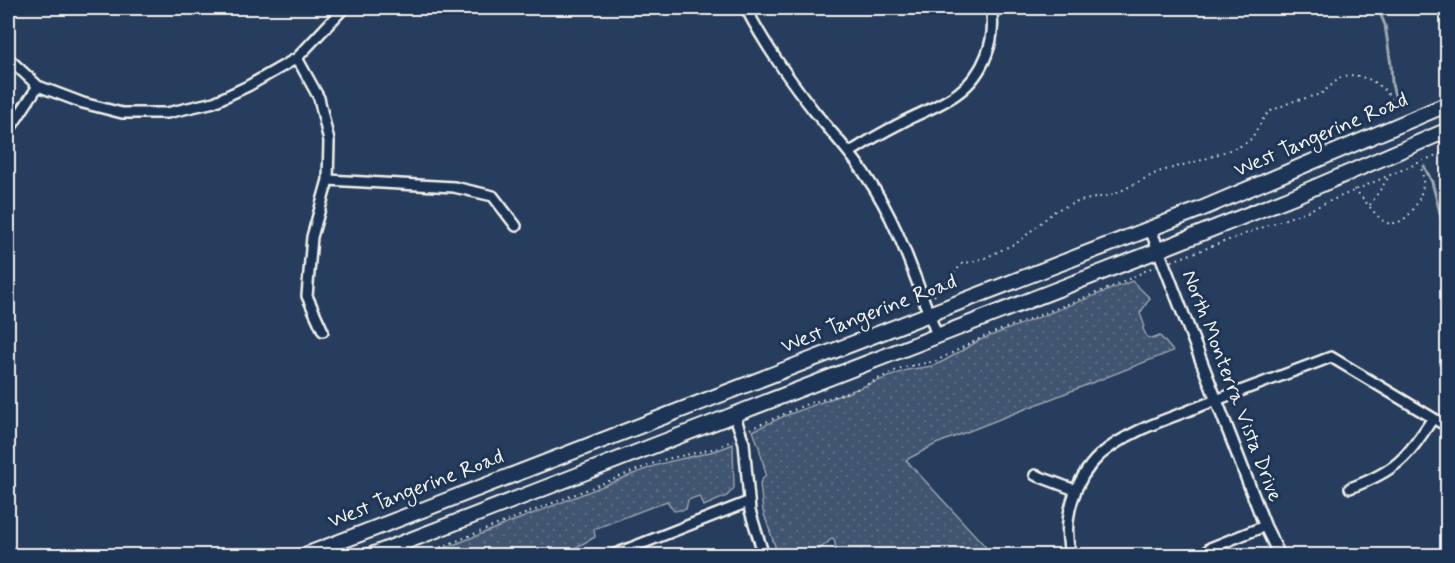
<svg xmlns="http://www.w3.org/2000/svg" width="1455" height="563" font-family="Mynerve,sans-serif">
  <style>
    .grass { fill: url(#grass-dots); stroke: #9aa2ac; stroke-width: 1.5 }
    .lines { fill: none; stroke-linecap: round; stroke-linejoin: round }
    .stream { stroke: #9fa7ae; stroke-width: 3 }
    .minor-casing { stroke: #f4f1e8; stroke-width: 14 }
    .tertiary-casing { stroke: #f4f1e8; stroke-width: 15 }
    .primary-casing { stroke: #f4f1e8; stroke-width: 18 }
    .path { stroke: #f4f1e8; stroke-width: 2; stroke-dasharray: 1.5 4.5; stroke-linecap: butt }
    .minor { stroke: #1d3557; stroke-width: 9 }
    .tertiary { stroke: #1d3557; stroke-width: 10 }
    .primary { stroke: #1d3557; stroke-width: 14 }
    .labels { text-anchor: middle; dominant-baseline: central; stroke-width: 6; stroke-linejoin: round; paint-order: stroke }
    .street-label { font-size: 21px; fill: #f4f1e8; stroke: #1d3557 }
  </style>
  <defs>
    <pattern id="grass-dots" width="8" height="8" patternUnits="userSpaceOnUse" patternTransform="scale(1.5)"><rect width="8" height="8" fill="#40546f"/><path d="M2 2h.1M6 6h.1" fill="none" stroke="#5c6d84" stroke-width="1.8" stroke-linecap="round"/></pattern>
  </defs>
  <rect width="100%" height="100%" fill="#263d5d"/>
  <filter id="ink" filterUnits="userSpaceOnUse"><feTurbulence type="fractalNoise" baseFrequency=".0167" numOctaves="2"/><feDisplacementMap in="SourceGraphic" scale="12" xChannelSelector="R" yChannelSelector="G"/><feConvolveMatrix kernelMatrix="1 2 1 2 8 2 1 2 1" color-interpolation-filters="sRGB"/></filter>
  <g filter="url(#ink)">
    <path class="grass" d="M1132,281l18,17 -10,15 4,11 -1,5 4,8 5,2 8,-3 13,15 -237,93 -30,16 79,86 2,9h-154l3,-7 -2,-9 -2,-1c-15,18 -32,18 -54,17l-15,-44 -3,-28 6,-9 -7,-27 -6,-16 29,-14 125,-47 25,-4 12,-5 36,-21z
      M733,444l1,44 -7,8 -23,10 -3,-8 -5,-1 -8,3 -2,9 -12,2 -7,-10 -73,28 1,8 -31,17 -9,1 -124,1 -1,-2 224,-88c26,-9 54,-10 79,-22z"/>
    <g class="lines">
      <path class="stream" d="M1378,8l7,17 6,40 1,19 5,19
        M1424,166l8,16 11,42 5,4"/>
      <defs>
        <path id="minor" d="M746,8c18,36 43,71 68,103 18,22 37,42 52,65 33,47 50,106 71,159
          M8,58l30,28 45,17 39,10h45l47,-11 34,-16 49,-28 47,-50
          M297,58l22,40 10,43 -1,39 -16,57 -5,59 16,35
          M8,132l30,-46
          M849,153c17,-11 34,-21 52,-30 18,-10 40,-17 57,-30 26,-19 39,-54 33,-85
          M328,180l126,7 39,9 23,30
          M734,413l10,30 6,68 14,45
          M1035,475l40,15
          M1350,488c46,-17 57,-30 83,-70
          M1210,548l55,-22
          M610,556l138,-54
          M1071,556c-10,-35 3,-77 29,-101 28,-24 65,-35 98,-48 44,-17 89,-33 133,-50l117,70"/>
        <path id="tertiary" d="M1150,228l115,298 15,30"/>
        <path id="primary" d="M303,556l898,-347 247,-105
          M369,556l790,-306 133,-53 156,-67"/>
      </defs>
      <use href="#minor" class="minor-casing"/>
      <use href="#tertiary" class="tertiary-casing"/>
      <use href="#primary" class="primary-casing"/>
      <path class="path" d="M1354,189c9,8 24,31 33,34 18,4 32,-19 35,-33 2,-8 1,-15 -1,-23
        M1370,205l20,-30
        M1172,261l135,-50 141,-61
        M934,296l28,-32 23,-6 33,-16 38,-32 24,-9 35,-7 43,-22 44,-12 41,-15 8,-6 14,-23 6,-5 20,-9 30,-8 21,-18 13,-1 16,5 15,11 8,13
        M750,429l57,-25 46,-13 48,-23 35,-7 49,-25 132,-51 38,-19
        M418,556l244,-96 55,-12 16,-8"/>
      <use href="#minor" class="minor"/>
      <use href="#tertiary" class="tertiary"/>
      <use href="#primary" class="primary"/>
    </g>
  </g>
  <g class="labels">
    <g class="street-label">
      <text transform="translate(1321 135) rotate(-23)">West Tangerine Road</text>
      <text transform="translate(869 314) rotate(-21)">West Tangerine Road</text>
      <text transform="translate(1232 386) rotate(69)">North Monterra Vista Drive</text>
      <text transform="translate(416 489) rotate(-21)">West Tangerine Road</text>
    </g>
  </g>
  <rect width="1455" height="563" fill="none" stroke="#1d3557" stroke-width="30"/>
  <rect x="15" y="15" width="1425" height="533" fill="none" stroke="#f4f1e8" stroke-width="2" filter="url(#ink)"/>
</svg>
